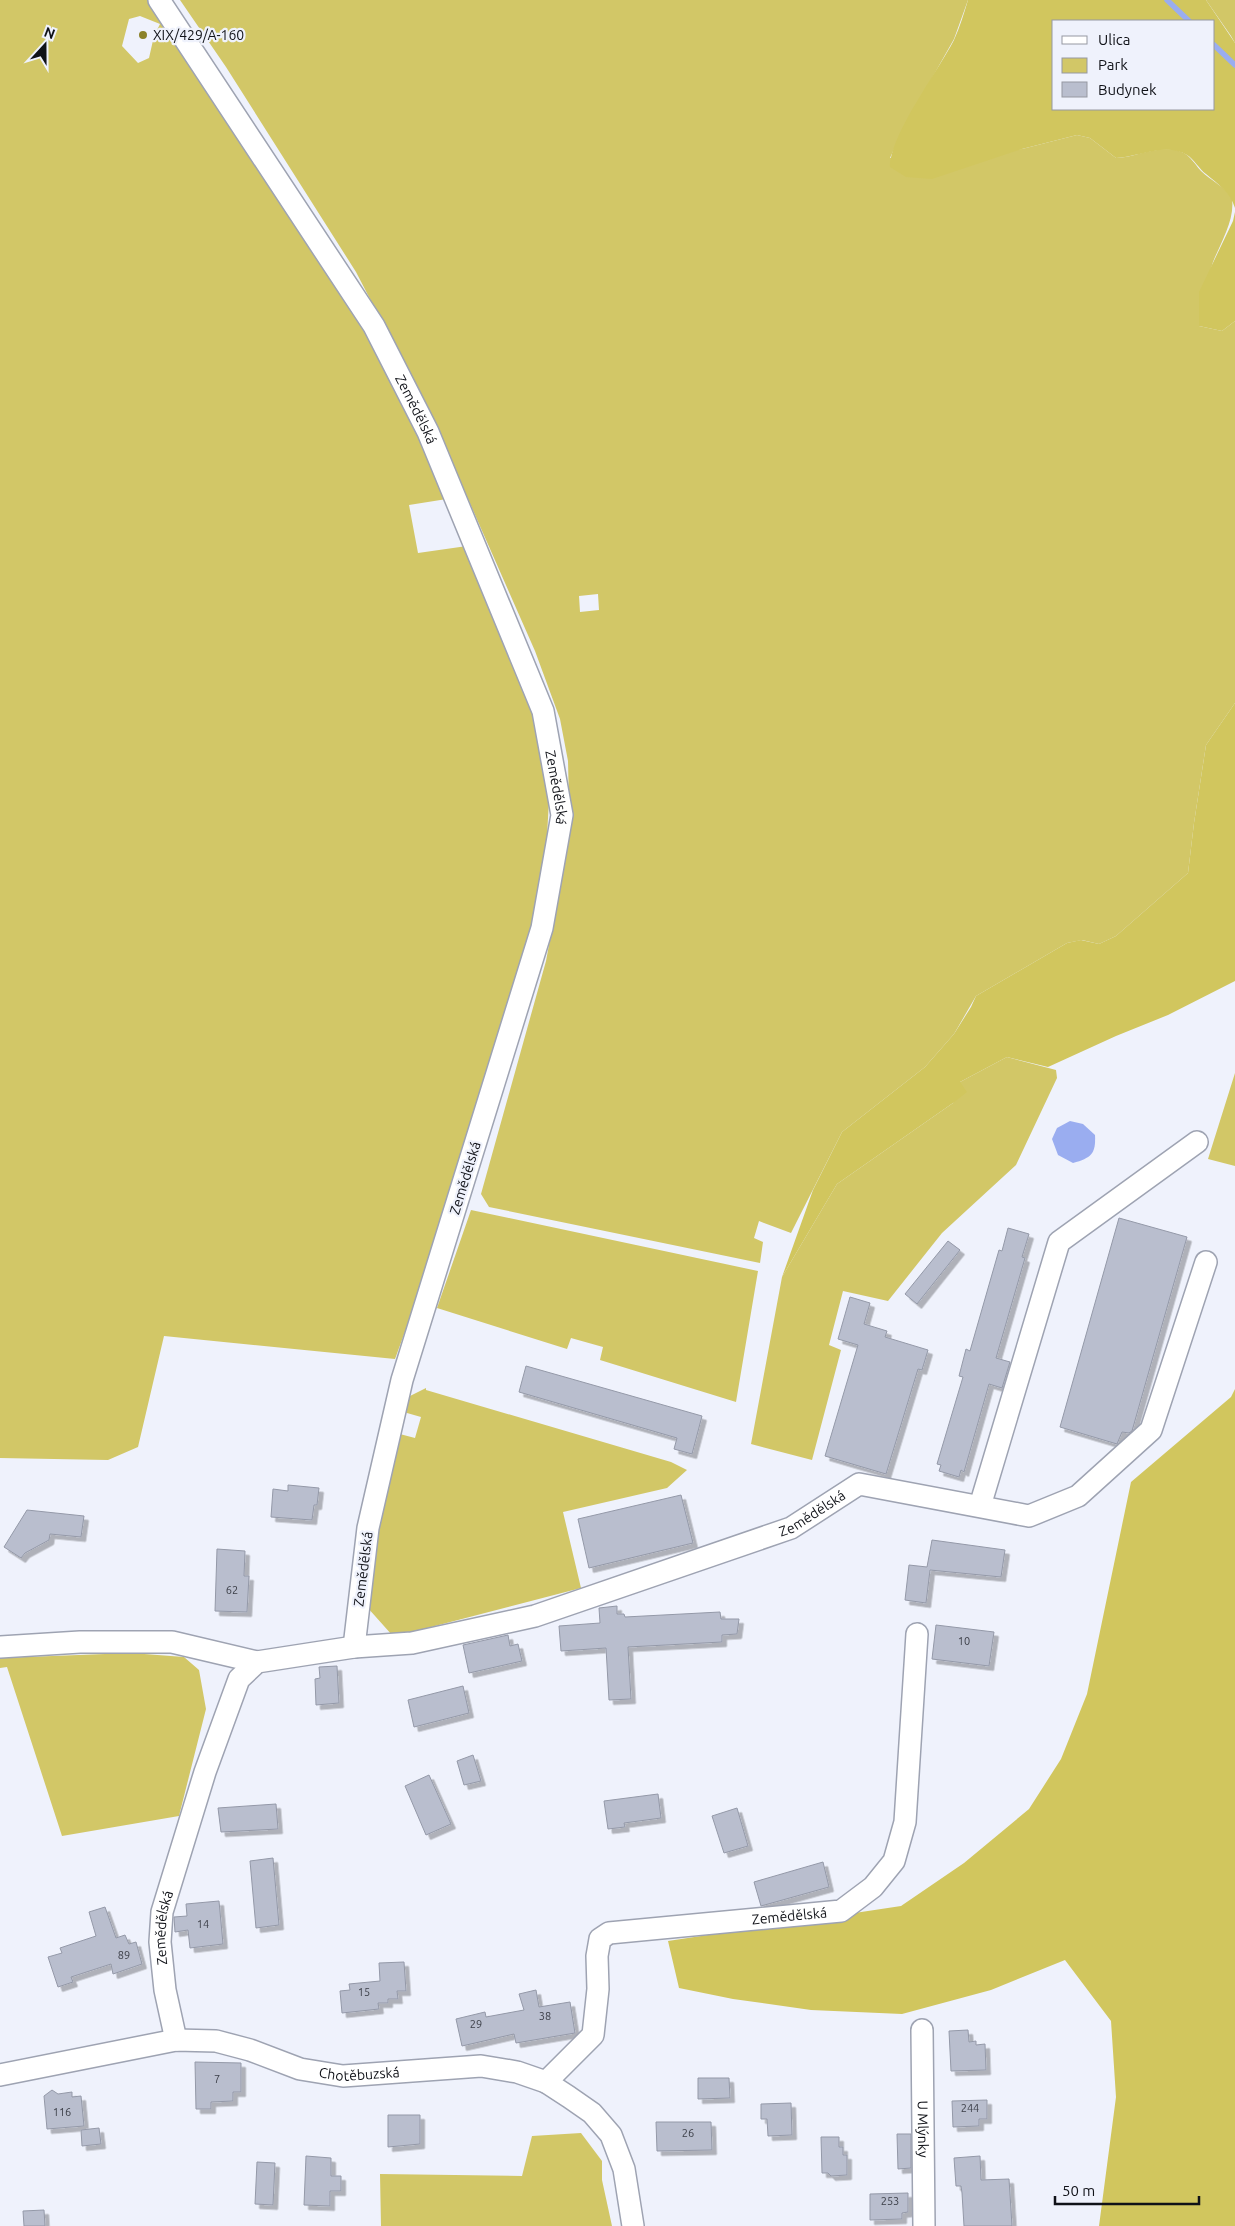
<svg xmlns="http://www.w3.org/2000/svg" width="1235" height="2226" font-family="Ubuntu,sans-serif">
  <style>
    .green { fill: #d2c767; fill-rule: evenodd }
    .forest { fill: #d1c65e; fill-rule: evenodd }
    .water { fill: #9aadf0 }
    .lines { fill: none; stroke-linecap: round; stroke-linejoin: round }
    .stream { stroke: #9aadf0; stroke-width: 5.5 }
    .building { fill: #b9bece; stroke: #9499a8; filter: url(#shadow) }
    .minor-casing { stroke: #9ea3b2; stroke-width: 24 }
    .minor { stroke: #fff; stroke-width: 21 }
    .poi-dot { fill: #8b8229; stroke: #eff2fc; stroke-width: 2 }
    .labels { text-anchor: middle; dominant-baseline: central; stroke-width: 4.5; stroke-linejoin: round; paint-order: stroke }
    .number-label { font-size: 11px; fill: #3a3d46 }
    .poi-label { font-size: 14px; fill: #101218; stroke: #eff2fc; text-anchor: start }
    .street-label { font-size: 14px; fill: #101218; stroke: #eff2fc }
  </style>
  <defs>
    <filter id="shadow"><feDropShadow dx="4.5" dy="4.5" stdDeviation="0" flood-color="#0004"/></filter>
  </defs>
  <rect width="100%" height="100%" fill="#eff2fc"/>
  <path class="green" d="M0,0h156l182,276 115,222 -44,7 9,48 56,-8 66,174 10,63 -5,90 -21,107 -50,163 -79,217 -231,-23 -26,111 -30,13 -108,-2zM140,16l20,8 -6,12 -5,22 -11,5 -16,-17 7,-27z
    M180,0h788l-14,39 -52,92 -12,27 132,-9 55,-14 13,3 26,20c19,-1 40,-12 60,-8 13,3 17,12 25,21 10,10 24,15 31,28 3,21 -12,45 -19,63 -7,20 -9,43 -14,64l23,5 13,-10v382l-29,42 -12,78 -6,50 -72,63 -17,8 -17,-4 -15,3 -91,53 -22,38 -29,33 -83,65 -51,101 -32,-12 -5,17 9,4 -3,21 -271,-56 -8,-13 65,-233 10,-54 13,-104 -1,-42 -8,-42 -25,-68 -100,-227 -79,-152 -130,-205zM598,594l1,16 -19,2 -1,-16z
    M1206,0h29v43l-4,-7z
    M1007,1057l49,13 1,8 -41,87 -74,68 -54,68 -45,-10 -14,54 12,5 -29,110 -61,-16 31,-167 55,-93 116,-81 7,-21z
    M1235,1073v93l-27,-7z
    M471,1210l287,61 -22,131 -136,-42 3,-13 -32,-9 -4,11 -130,-41z
    M426,1388v2l245,72 16,8 -20,18 -104,24 18,76 -173,45 -16,2 -25,-28 17,-129 12,-45 19,5 6,-21 -21,-6 8,-14z
    M131,1653l53,4 15,13 7,39 -27,107 -117,20 -55,-169 -7,1v-10z
    M581,2133l21,28v19l10,46h-231l-1,-52 142,2 10,-40z"/>
  <path class="forest" d="M968,0h238l29,43v165c-5,-16 -17,-24 -29,-34 -7,-5 -12,-15 -19,-19 -21,-13 -49,2 -71,3l-26,-20 -13,-3 -55,14 -90,30 -26,-2 -16,-10c0,-32 48,-96 64,-127 6,-13 10,-27 14,-40zM1054,21h160v88h-160z
    M1235,212v109l-13,10 -23,-5v-34l34,-71z
    M1235,703v278l-67,34 -52,21 -68,31 -41,-10 -47,25 7,10 -14,11 -116,81 -55,93 31,-87 29,-58 83,-65 29,-33 17,-27 5,-11 91,-53 14,-3 18,4 17,-8 72,-63 6,-50 12,-78z
    M1235,1389v837h-136l17,-129 -5,-76 -46,-61 -74,30 -89,24 -91,-4 -78,-11 -54,-11 -11,-47 233,-35 63,-43 65,-54 32,-50 26,-65 44,-212 100,-85z"/>
  <path class="water" d="M1070,1121l13,3 12,11c1,19 -4,23 -22,28l-15,-8 -6,-16 5,-11z"/>
  <g class="lines">
    <path class="stream" d="M1167,0l22,21
      M1214,45l21,20"/>
  </g>
  <path class="building" d="M1119,1218l68,19 -55,194 -3,2 -7,-1 -5,12 -57,-17z
    M1008,1228l21,6 -7,23 3,1 -29,100 14,4 -8,26 -13,-4 -25,88 -3,-2 -2,7 -20,-6 2,-6 -4,-1 26,-87 -4,-1 7,-27 4,2 29,-101 3,1z
    M948,1241l12,9 -43,54 -12,-10z
    M850,1297l20,6 -6,21 23,7 -2,6 43,13 -6,20 -4,-1 -32,105 -61,-18 33,-111 -20,-6z
    M526,1366l176,50 -10,38 -18,-5 3,-11 -158,-46z
    M288,1485l31,3 -2,17h-3l-2,15 -41,-3 2,-28 15,2z
    M681,1495l12,48 -104,25 -11,-49z
    M27,1510l57,6 -3,21 -31,-3 -1,6 -24,13 -4,5 -17,-11z
    M932,1540l73,10 -4,27 -71,-7 -4,33 -21,-3 4,-35 18,2z
    M217,1549l28,2 -1,25h5l-2,36 -32,-1z
    M617,1606v8h7l1,3 95,-5 1,7h18l-2,15 -15,1v7l-94,5 3,52 -22,1 -3,-52 -45,3 -2,-25 41,-3 -1,-15z
    M936,1625l58,7 -5,34 -57,-7z
    M508,1635l2,11 8,-2 4,17 -53,12 -6,-28z
    M337,1666l2,37 -23,2 -1,-26 5,-1 -1,-11z
    M463,1686l6,27 -55,14 -6,-27z
    M473,1755l8,26 -17,4 -7,-24z
    M429,1775l22,49 -25,11 -21,-49z
    M658,1794l3,24 -37,5 1,4 -17,2 -4,-28z
    M276,1804l2,25 -57,3 -3,-24z
    M737,1808l11,38 -24,7 -12,-37z
    M273,1858l6,67 -23,3 -6,-67z
    M823,1862l6,25 -68,19 -7,-24z
    M219,1901l4,43 -33,4 -2,-18 -13,2 -1,-15 13,-1 -1,-12z
    M105,1907l11,31 9,-3 4,9 7,-2 6,22 -29,10 -2,-10 -40,13 2,5 -15,5 -10,-30 14,-4 -2,-5 36,-12 -7,-24z
    M404,1962l2,29h-9l1,8h-10v4h-10l1,6 -37,4 -2,-22 10,-1 -1,-6 31,-3 -1,-18z
    M536,1990l3,17 31,-5 5,31 -59,10 -2,-9 -52,12 -6,-27 29,-7 1,5 38,-7 -5,-16z
    M968,2030l1,12 7,-1v4l9,-1 1,26 -35,1 -2,-40z
    M195,2062l46,1v29h-8v9l-22,1v7h-15z
    M698,2078h31l1,20 -32,1z
    M52,2090l6,4 14,-2v5l9,-1 3,30 -37,3 -3,-33z
    M987,2100v19h-8v7l-26,1 -1,-26z
    M791,2103l1,32 -24,1 -1,-17h-6v-15z
    M388,2115h32v29l-32,3z
    M656,2122h55l1,28 -55,1z
    M99,2128l2,16 -19,2 -1,-16z
    M897,2134h14v34l-13,1z
    M821,2137h18v10h4v8h4v20l-16,1 -3,-3h-6z
    M306,2156l25,2v18h10v15h-11v15l-26,-1z
    M980,2156l1,24 28,-1 3,47h-48l-2,-33 -1,-7h-5l-2,-28z
    M257,2162l18,1 -2,42 -18,-1z
    M908,2193v19l-6,1v6l-32,1v-26z
    M44,2210l1,16h-21l-1,-15z"/>
  <g class="lines">
    <defs>
      <g id="minor">
        <path id="s1" d="M159,0l215,326 54,106 115,279 19,104 -20,113 -140,452 -34,148 -14,119"/>
        <path d="M980,1506l79,-264 138,-100"/>
        <path d="M0,1647l80,-5h92l85,20"/>
        <path id="s2" d="M922,2030l2,196"/>
        <path id="s3" d="M176,2040l-11,-50 -5,-48 2,-30 43,-140 34,-93 18,-17 97,-15 58,-4 123,-27 256,-88 68,-44 170,32 49,-20 73,-66 55,-168"/>
        <path id="s4" d="M0,2075l176,-35 40,1 34,9 50,19 43,7 138,-10 36,6 29,10 23,15 23,16 19,22 13,34 9,57"/>
        <path id="s5" d="M546,2082l47,-47 5,-46 -1,-33 3,-17 9,-6 232,-22 32,-24 21,-26 11,-39 12,-188"/>
      </g>
    </defs>
    <use href="#minor" class="minor-casing"/>
    <use href="#minor" class="minor"/>
  </g>
  <circle class="poi-dot" cx="143" cy="35" r="5"/>
  <g class="labels">
    <g class="number-label">
      <text x="232" y="1590">62</text>
      <text x="964" y="1641">10</text>
      <text x="203" y="1924">14</text>
      <text x="124" y="1955">89</text>
      <text x="364" y="1992">15</text>
      <text x="545" y="2016">38</text>
      <text x="476" y="2024">29</text>
      <text x="217" y="2079">7</text>
      <text x="970" y="2108">244</text>
      <text x="62" y="2112">116</text>
      <text x="688" y="2133">26</text>
      <text x="890" y="2201">253</text>
    </g>
    <g class="poi-label">
      <text x="153" y="35">XIX/429/A-160</text>
    </g>
    <g class="street-label">
      <text stroke="none"><textPath href="#s1" startOffset="484">Zemědělská</textPath></text>
      <text stroke="none"><textPath href="#s1" startOffset="889">Zemědělská</textPath></text>
      <text transform="translate(465 1178) rotate(-73)">Zemědělská</text>
      <text stroke="none"><textPath href="#s3" startOffset="978">Zemědělská</textPath></text>
      <text transform="translate(363 1569) rotate(-83)">Zemědělská</text>
      <text stroke="none"><textPath href="#s5" startOffset="355">Zemědělská</textPath></text>
      <text stroke="none"><textPath href="#s3" startOffset="114">Zemědělská</textPath></text>
      <text stroke="none"><textPath href="#s4" startOffset="368">Chotěbuzská</textPath></text>
      <text stroke="none"><textPath href="#s2" startOffset="99">U Mlýnky</textPath></text>
    </g>
  </g>
  <rect x="1052" y="20" width="162" height="90" fill="#eff2fc" stroke="#9698a1"/>
  <rect x="1062" y="36" width="25" height="8" fill="#ffffff" stroke="#9698a1"/>
  <text x="1098" y="45" font-size="15" fill="#101218">Ulica</text>
  <rect x="1062" y="58" width="25" height="15" fill="#d2c767" stroke="#9698a1"/>
  <text x="1098" y="70" font-size="15" fill="#101218">Park</text>
  <rect x="1062" y="82" width="25" height="15" fill="#b9bece" stroke="#9698a1"/>
  <text x="1098" y="95" font-size="15" fill="#101218">Budynek</text>
  <g transform="translate(45 45) rotate(21)" stroke="#eff2fc" stroke-width="4" paint-order="stroke">
  <path d="M0-4L9 19L0 12L-9 19Z" fill="#101218"/>
  <text y="-8" font-size="14" font-weight="bold" text-anchor="middle" fill="#101218">N</text>
  </g>
  <path d="M1055 2196v8h144v-8" fill="none" stroke="#101218" stroke-width="2.5"/>
  <text x="1062" y="2196" font-size="15" fill="#101218" stroke="#eff2fc" stroke-width="4" paint-order="stroke">50 m</text>
</svg>
